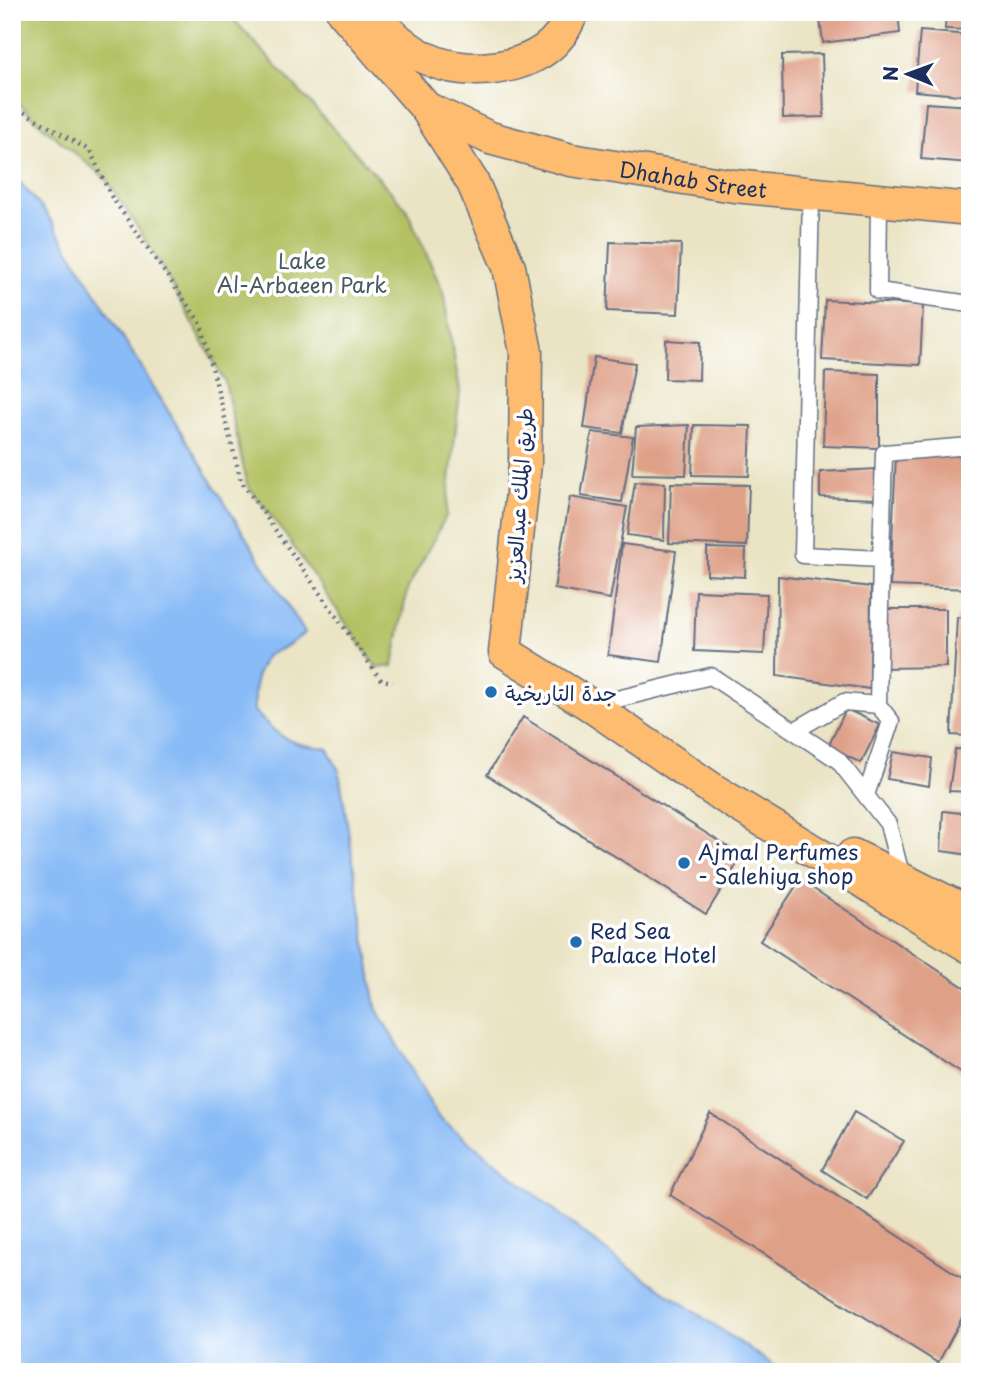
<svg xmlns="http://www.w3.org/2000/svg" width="982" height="1384" font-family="'Playpen Sans','Playpen Sans Arabic',sans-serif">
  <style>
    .green { fill: #b3c163; stroke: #677860; stroke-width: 2 }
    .water { fill: #89bbf6; stroke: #5275aa; stroke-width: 2 }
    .building { fill: #dfa088 }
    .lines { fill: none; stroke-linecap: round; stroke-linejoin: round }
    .pedestrian-casing { stroke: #636e82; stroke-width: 19 }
    .primary-casing { stroke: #636e82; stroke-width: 35 }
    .path { stroke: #636e82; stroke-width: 4.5; stroke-dasharray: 2 5; stroke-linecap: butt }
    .pedestrian { stroke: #fff; stroke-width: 16 }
    .primary { stroke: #fdbc70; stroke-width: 32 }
    .poi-dot { fill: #1f6fb2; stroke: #fff; stroke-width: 2.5 }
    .labels { text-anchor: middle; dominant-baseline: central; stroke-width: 7; stroke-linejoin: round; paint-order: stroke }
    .street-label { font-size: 21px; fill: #1b2f5e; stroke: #fff }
    .park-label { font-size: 21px; fill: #495b60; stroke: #fff }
    .poi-label { font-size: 21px; fill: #1b2f5e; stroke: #fff; text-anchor: start }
  </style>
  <rect width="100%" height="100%" fill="#fff"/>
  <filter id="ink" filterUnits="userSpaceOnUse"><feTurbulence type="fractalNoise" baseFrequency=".0143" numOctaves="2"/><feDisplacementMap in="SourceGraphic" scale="14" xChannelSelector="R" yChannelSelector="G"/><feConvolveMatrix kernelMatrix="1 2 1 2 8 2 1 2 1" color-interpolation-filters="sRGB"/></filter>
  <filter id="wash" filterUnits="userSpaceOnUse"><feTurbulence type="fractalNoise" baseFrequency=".00686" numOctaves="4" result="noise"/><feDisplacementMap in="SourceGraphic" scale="28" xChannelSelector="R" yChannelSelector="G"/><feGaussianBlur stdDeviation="1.57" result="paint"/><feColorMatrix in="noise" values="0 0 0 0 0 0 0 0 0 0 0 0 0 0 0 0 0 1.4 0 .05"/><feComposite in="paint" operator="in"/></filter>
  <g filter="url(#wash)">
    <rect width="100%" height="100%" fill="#eae4c4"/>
    <path class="green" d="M12,12h215l179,196 37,84 17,99 -14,125 -39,74 -14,76 -16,2 -91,-132 -39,-52 -22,-102 -74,-134 -45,-69 -66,-55 -28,-28z"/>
    <path class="water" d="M12,173l35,41 258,419 -18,13 -21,10 -10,21 -2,34c26,26 34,35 73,37l12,23 37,237 62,109 173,138 172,117h-771z"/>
    <g id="blocks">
      <path class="building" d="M819,12h79l2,21 -77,10z
        M946,12h24v18l-25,-1z
        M920,31l50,4v61l-55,-5z
        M822,54l2,63 -41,1 -1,-63z
        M926,103l44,3v57l-49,-4z
        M610,242l71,2 -3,70 -71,-3z
        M825,300l98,5 -3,60 -98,-5z
        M666,340l34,2 -1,38 -34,-1z
        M594,357l41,6 -13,70 -38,-5z
        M825,372l54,2v74l-56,-2z
        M689,425l-3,50 -54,-1 4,-47z
        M694,425l57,1 -2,50 -57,-1z
        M592,432l41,5 -11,65 -41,-6z
        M970,453v136l-80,-3 6,-132z
        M877,469l-1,30 -56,-2v-25z
        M635,482l30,1 -1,57 -37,-5z
        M671,483l78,2 -2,61 -78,-3z
        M570,497l57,10 -17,92 -56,-10z
        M622,544l54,7 -15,111 -53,-7z
        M707,548l39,1 -1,28 -38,-2z
        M778,576l93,11 -1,102 -93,-13z
        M696,591l71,3 -3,60 -70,-3z
        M881,609h65v58l-64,1z
        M957,617l13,1v118l-19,-1z
        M846,709l34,16 -19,38 -33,-16z
        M523,717l219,139 -36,58 -219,-139z
        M955,749l15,1v42l-21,-1z
        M893,752l39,6 -3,28 -42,-7z
        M943,811l27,3v41l-29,-4z
        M800,880l170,111v87l-210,-137z
        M854,1112l50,29 -37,58 -45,-29z
        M710,1113l260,170v20l-32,60 -268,-168z"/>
    </g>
  </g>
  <g filter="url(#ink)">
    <use href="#blocks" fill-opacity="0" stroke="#636e82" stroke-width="2"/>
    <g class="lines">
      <defs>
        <path id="pedestrian" d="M811,195l-8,360 78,4 3,-106 86,-7
          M879,200l-1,91 92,13
          M593,705l118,-29 127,84 50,64 14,54
          M794,731l50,-29 34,3 3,-146
          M866,795l25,-74 -13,-16"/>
        <g id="primary">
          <path d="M343,12l83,96 47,75 36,84 17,85 -1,112 -20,188 85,53 125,86 255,156"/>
          <path d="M368,12c18,16 37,37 60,47 38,18 104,12 131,-23 6,-6 9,-16 14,-24"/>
          <path id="s1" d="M426,108l64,30 81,22 163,26 236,23"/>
          <path d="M853,855l117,58"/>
        </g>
      </defs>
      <use href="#pedestrian" class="pedestrian-casing"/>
      <use href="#primary" class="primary-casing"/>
      <path class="path" d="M12,105l78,46 21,45 90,128 40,157 140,199 12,2"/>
      <use href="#pedestrian" class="pedestrian"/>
      <use href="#primary" class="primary"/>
    </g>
  </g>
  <g class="poi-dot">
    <circle cx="491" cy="692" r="7"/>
    <circle cx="684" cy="863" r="7"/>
    <circle cx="576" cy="942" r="7"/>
  </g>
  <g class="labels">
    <g class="street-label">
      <text stroke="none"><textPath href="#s1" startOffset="278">Dhahab Street</textPath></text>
      <text transform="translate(518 495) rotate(-86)">طريق الملك عبدالعزيز</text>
    </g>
    <g class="park-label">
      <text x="302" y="260">Lake<tspan x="302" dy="24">Al-Arbaeen Park</tspan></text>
    </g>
    <g class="poi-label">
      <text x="505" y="692">جدة التاريخية</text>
      <text x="698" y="851">Ajmal Perfumes<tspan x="698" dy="24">- Salehiya shop</tspan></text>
      <text x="590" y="930">Red Sea<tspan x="590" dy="24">Palace Hotel</tspan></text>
    </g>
  </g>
  <rect width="982" height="1384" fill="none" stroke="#fff" stroke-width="42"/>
  <g transform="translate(908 74) rotate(271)" stroke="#ffffff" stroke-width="5" paint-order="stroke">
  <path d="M0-5L12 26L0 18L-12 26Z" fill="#1b2f5e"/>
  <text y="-10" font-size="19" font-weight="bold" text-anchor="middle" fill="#1b2f5e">N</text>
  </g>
</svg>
